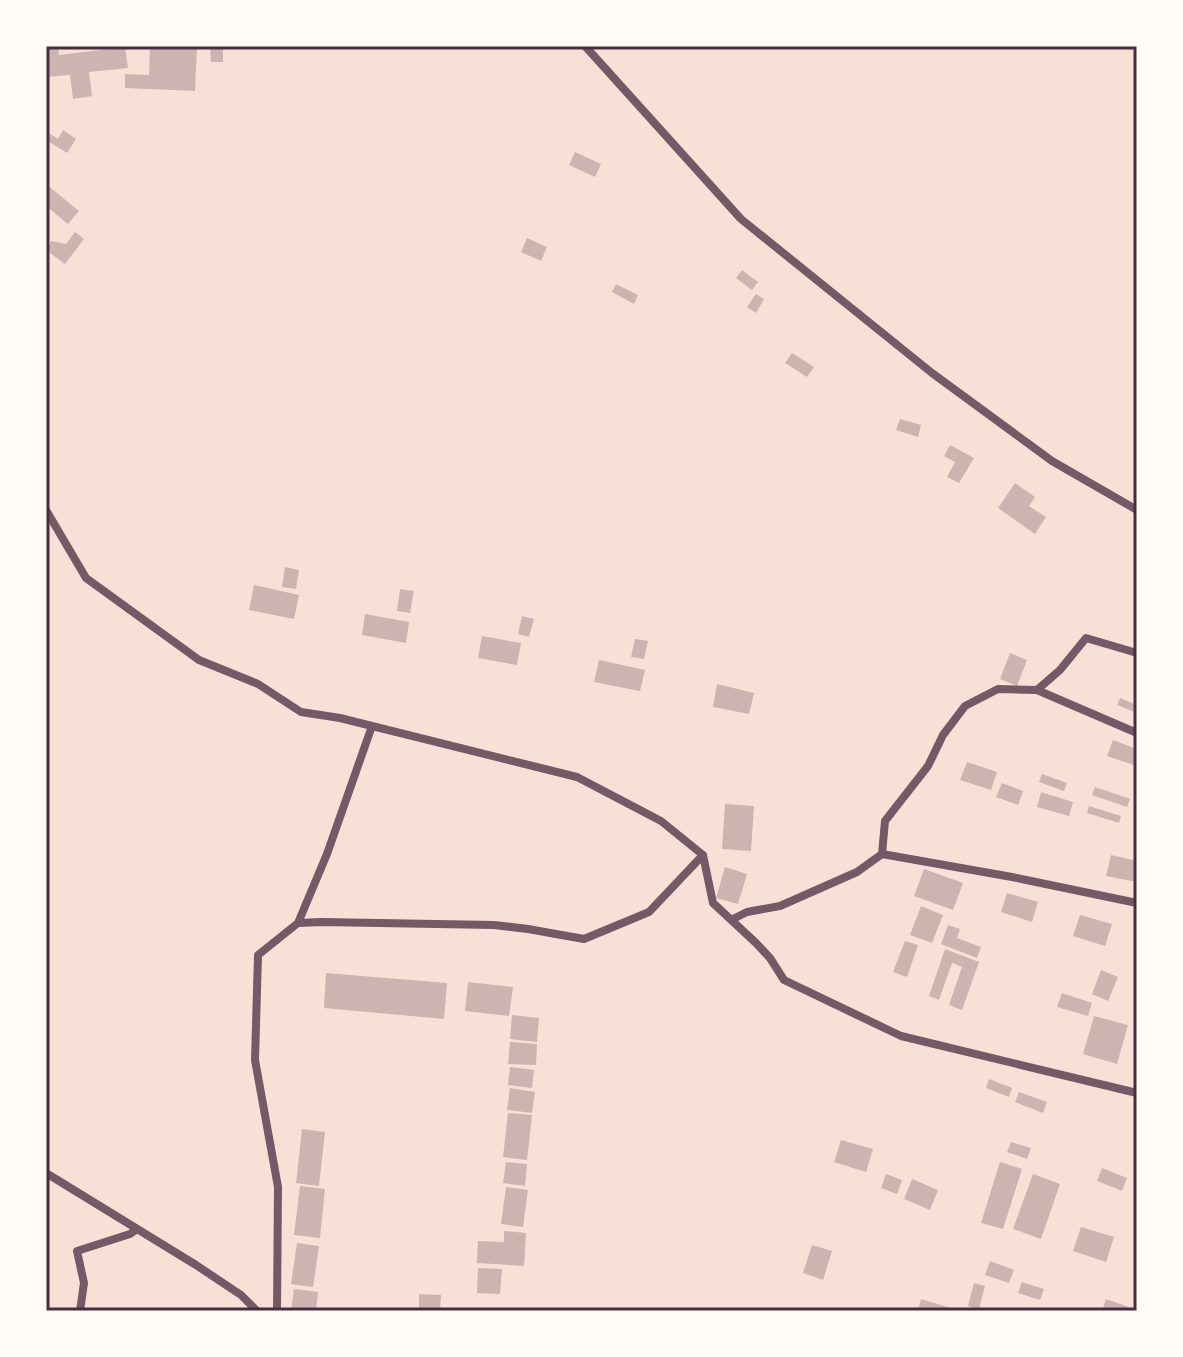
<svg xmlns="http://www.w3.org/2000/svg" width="1183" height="1357" font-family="'Playfair Display',serif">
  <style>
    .building { fill: #ccb4b1 }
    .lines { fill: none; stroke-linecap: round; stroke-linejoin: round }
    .minor { stroke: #755966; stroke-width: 8 }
    .neatline { fill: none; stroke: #4a2c40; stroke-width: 3 }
  </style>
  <rect width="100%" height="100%" fill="#f7e1d7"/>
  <path class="building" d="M46,46h12l1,9 66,-8 3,21 -39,4 3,24 -19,3 -3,-24 -24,2z
    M150,46h47l-2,45 -70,-3v-14l24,1z
    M210,46h13v16h-12z
    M63,130l13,9 -9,14 -21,-13v-9l12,8z
    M575,152l26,12 -6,13 -26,-12z
    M46,184l33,27 -11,13 -22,-18z
    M75,232l9,7 -19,25 -19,-14 5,-9 15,3z
    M527,238l20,9 -6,14 -20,-9z
    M742,270l16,12 -6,8 -16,-12z
    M616,284l22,11 -4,9 -22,-12z
    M756,294l8,5 -8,14 -9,-6z
    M792,353l22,14 -7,10 -22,-14z
    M900,419l21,6 -3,12 -22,-7z
    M950,445l24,13 -15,25 -12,-6 8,-15 -11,-6z
    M1015,483l20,14 -6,9 17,11 -11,17 -37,-26z
    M285,567l14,3 -3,19 -14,-2z
    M254,585l45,10 -5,24 -45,-9z
    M400,589l14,2 -4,22 -13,-2z
    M365,614l44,8 -3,21 -44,-8z
    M522,616l12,3 -5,18 -11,-3z
    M482,636l39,7 -4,22 -39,-7z
    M635,639l13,2 -4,18 -13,-2z
    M1010,653l17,7 -10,26 -17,-7z
    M599,660l46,10 -5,21 -46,-9z
    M717,684l37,9 -5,21 -36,-7z
    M1120,698l17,7v8l-20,-8z
    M1113,740l24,9v17l-30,-10z
    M967,762l30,10 -6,18 -31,-10z
    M1042,774l25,9 -3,8 -25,-9z
    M1002,783l21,8 -5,14 -22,-8z
    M1095,787l35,12 -3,8 -35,-12z
    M1041,792l32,10 -4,14 -32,-9z
    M725,804l29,2 -3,45 -29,-2z
    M1089,806l32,10 -2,7 -32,-10z
    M1111,855l26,6v21l-31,-6z
    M725,867l22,7 -9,30 -22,-6z
    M924,869l39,14 -10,27 -39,-14z
    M1007,893l31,9 -6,20 -31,-10z
    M921,906l22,9 -11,28 -22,-8z
    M1080,915l32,9 -7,22 -32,-10z
    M948,925l12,4 -3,9 24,9 -4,11 -36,-14z
    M905,941l13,4 -11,32 -14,-5z
    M945,949l34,13 -17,48 -13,-5 13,-38 -10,-4 -13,37 -10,-4z
    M1101,970l17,7 -10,24 -16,-7z
    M326,973l121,10 -3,36 -120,-11z
    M468,982l45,5 -4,29 -44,-5z
    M1062,993l30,10 -4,13 -31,-9z
    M512,1015l27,3 -2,24 -27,-3z
    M1094,1016l34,9 -11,39 -34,-10z
    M510,1042l27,2 -1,21 -28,-1z
    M510,1067l24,3 -2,18 -24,-3z
    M989,1079l23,9 -3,9 -23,-9z
    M510,1088l25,4 -3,21 -25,-3z
    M1019,1092l28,10 -4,11 -28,-11z
    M508,1113l24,2 -5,45 -24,-3z
    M302,1129l23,3 -6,54 -23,-3z
    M841,1140l32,9 -7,23 -32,-10z
    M1011,1142l20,6 -4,11 -20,-7z
    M506,1162l21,2 -2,22 -22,-3z
    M1000,1162l22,7 -19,60 -22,-6z
    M1102,1168l25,10 -5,13 -25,-10z
    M886,1174l16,6 -5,14 -16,-6z
    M1033,1174l27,10 -19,55 -28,-10z
    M912,1179l26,11 -8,20 -26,-11z
    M300,1186l25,3 -5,49 -26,-3z
    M506,1187l22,3 -5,37 -22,-3z
    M1081,1227l33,10 -8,25 -33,-11z
    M504,1231l22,2 -2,33 -47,-3 1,-22 26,1z
    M297,1243l22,3 -6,41 -22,-3z
    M812,1245l20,6 -9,29 -20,-7z
    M990,1261l24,9 -5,13 -24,-8z
    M478,1268l24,1 -2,25 -23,-1z
    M1022,1282l22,7 -4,11 -22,-7z
    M974,1283l11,3 -6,23 -11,-3z
    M294,1289l24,3 -2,19h-25z
    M419,1294l22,1 -1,16h-21z
    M921,1299l36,11v1h-39z
    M1106,1299l23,8 -2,4h-25z"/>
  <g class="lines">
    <path class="minor" d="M585,46l156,173 191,154 120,88 85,49
      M46,510l40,68 113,82 59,24 43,28 39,6 237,59 84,44 42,34 10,48 43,40 14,15 14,22 117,56 236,57
      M1037,690l100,43
      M882,854l130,23 125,26
      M731,920l16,-8 33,-6 77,-34 25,-18 3,-33 43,-55 15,-31 22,-29 33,-17 39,1 23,-20 26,-32 51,15
      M298,923l29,-69 45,-128
      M46,1173l150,92 45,30 16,16
      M80,1311l4,-28 -7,-32 53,-17 7,-5
      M277,1311l1,-124 -23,-127 3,-105 40,-32 23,-1 173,3 34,4 56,10 65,-27 54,-57"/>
  </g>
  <rect width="1183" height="1357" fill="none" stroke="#fffaf5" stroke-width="96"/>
  <rect x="48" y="48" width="1087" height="1261" class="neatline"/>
</svg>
